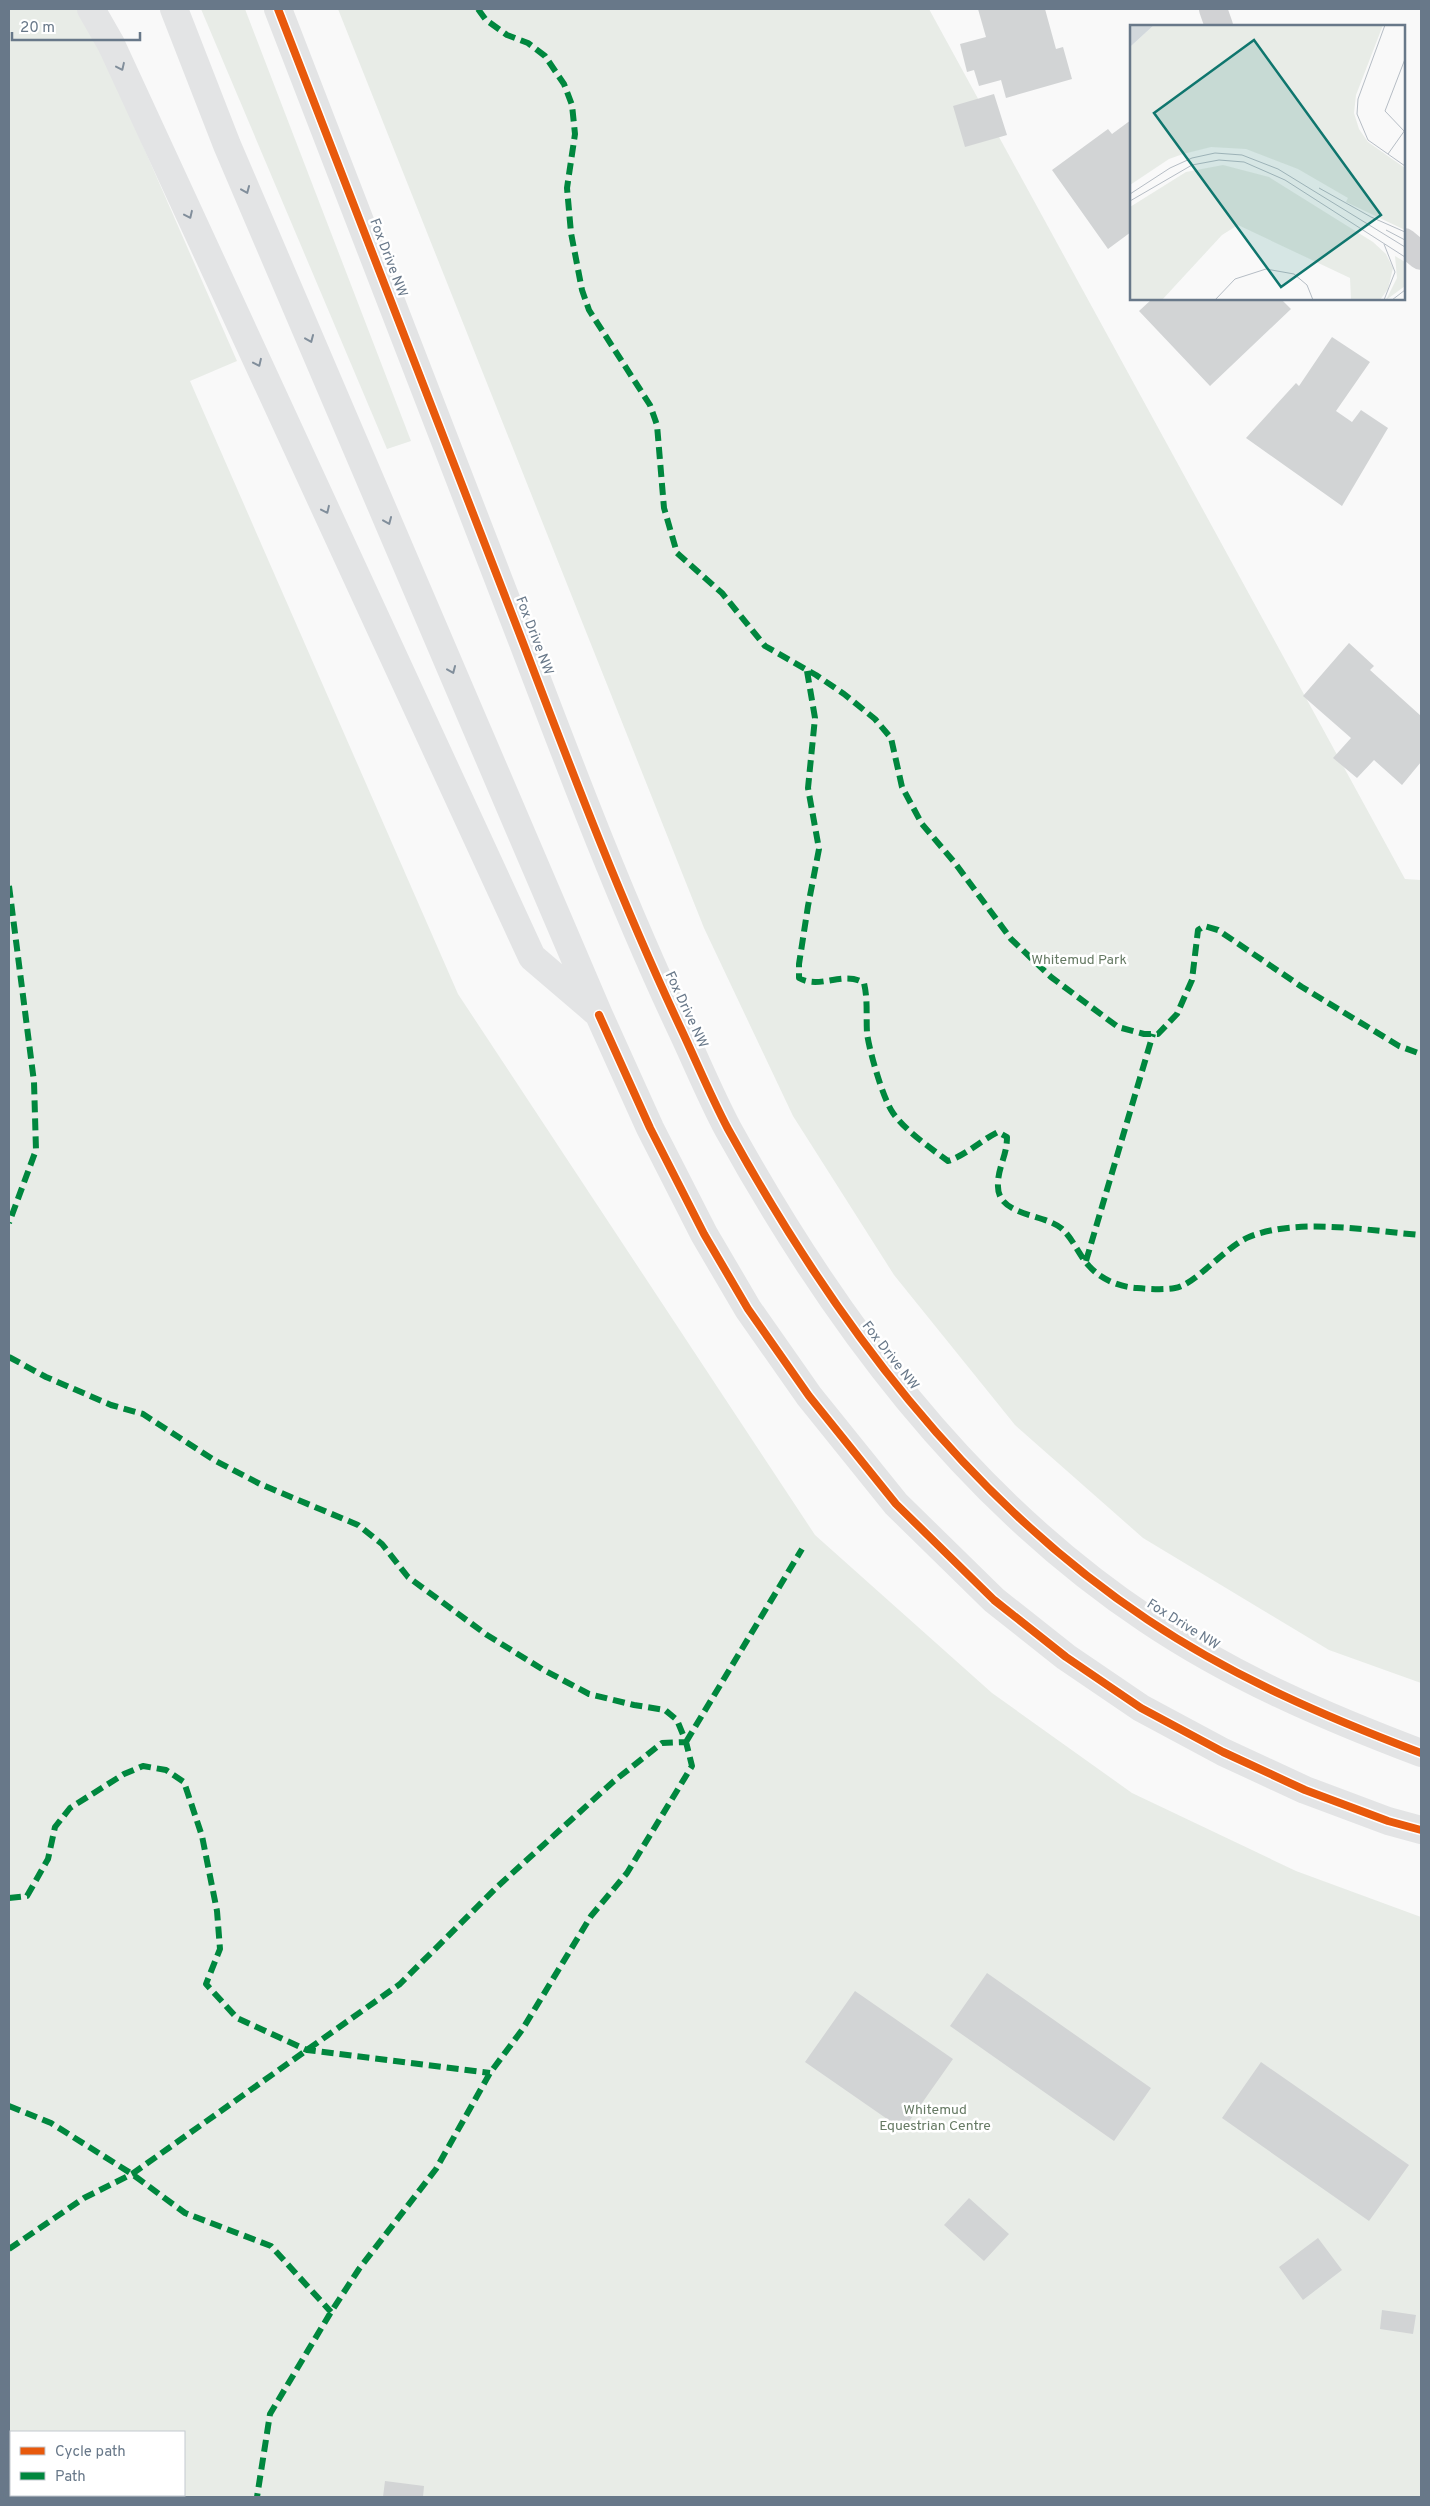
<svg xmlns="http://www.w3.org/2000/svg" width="1430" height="2506" font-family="Overpass,sans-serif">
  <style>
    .green { fill: #e8ece7; fill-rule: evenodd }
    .building { fill: #d2d4d5 }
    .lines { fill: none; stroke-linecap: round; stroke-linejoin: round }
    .minor { stroke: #d1d2d4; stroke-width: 28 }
    .secondary { stroke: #e3e4e5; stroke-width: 28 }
    .quiet { stroke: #00873e; stroke-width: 6; stroke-dasharray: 12 6; stroke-linecap: butt }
    .cycleway-casing { stroke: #fff; stroke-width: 11 }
    .cycleway { stroke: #e8590c; stroke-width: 8 }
    .oneway { stroke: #818e9b }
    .labels { text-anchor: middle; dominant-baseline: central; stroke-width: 5; stroke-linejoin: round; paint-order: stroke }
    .street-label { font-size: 14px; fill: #687889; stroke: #fff }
    .park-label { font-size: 14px; fill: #667a64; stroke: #fff }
    .inset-road { fill: none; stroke: #b6bdc5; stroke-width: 1 }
    .view { fill: #0f766e; fill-opacity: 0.15; stroke: #0f766e; stroke-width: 2.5 }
    .inset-edge { fill: none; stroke: #687889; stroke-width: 2.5 }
  </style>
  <rect width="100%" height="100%" fill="#f9f9f9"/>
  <path class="green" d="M9,9h71l22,43 135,309 -47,20 268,613 357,541 177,158 140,100 164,78 125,46v580h-1412zM11,2432h173v63h-173z
    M201,9h44l166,432 -24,8z
    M338,9h591l476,870 16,1v803l-92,-33 -186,-112 -128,-113 -121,-150 -101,-159 -89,-188z"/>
  <path class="building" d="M978,9h67l11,40 7,-2 9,32 -66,19 -5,-18 -22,6 -5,-16 -7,2 -7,-28 26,-7z
    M994,94l13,41 -42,12 -12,-41z
    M1131,120v112l-23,17 -56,-79 56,-41 4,5z
    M1152,299h129l10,10 -81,77 -71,-75z
    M1332,337l38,25 -34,49 16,11 9,-12 27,18 -46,78 -96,-68 50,-55 3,3z
    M1349,643l25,23 -4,4 51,46v46l-19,23 -28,-25 -17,18 -24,-20 18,-20 -48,-42z
    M987,1973l164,115 -37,53 -164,-115z
    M855,1991l98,68 -50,71 -98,-68z
    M1261,2062l148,103 -40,56 -147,-103z
    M969,2198l40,36 -25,27 -40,-36z
    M1318,2238l24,32 -39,30 -24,-33z
    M1382,2310l34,5 -3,19 -33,-5z
    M385,2481l39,5 -1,11h-40z"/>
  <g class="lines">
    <path class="minor" d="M1213,9l6,17
      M1404,242l17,14"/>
    <path class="secondary" d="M91,9l20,35 421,913 63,54
      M174,9l53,136 372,870 51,113 54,106 44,75 61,87 87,108 98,96 72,57 75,51 82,44 82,38 83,31 33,9
      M278,9c83,213 165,426 247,639 49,129 98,258 157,383 15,32 29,66 46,98 105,190 237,369 420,491 85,57 178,97 273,133"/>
    <path class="quiet" d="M478,9l8,11 21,15 21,8 17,13 19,28 8,21 3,29 -8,54 4,45 11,57 7,20 61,95 7,20 7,83 13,45 45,40 43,53 51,29 28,19 31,25 16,19 11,49 20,37 33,39 56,76 40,38 67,50 26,7h14l19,-20 15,-34 6,-50 6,-4 14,4 84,57 97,59 22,8
      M807,671l8,47 -7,70 11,61 -11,57 -9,58v14c21,12 44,-8 65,5 4,17 2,33 3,50 2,17 16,66 26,80 12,17 37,35 55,48 18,-6 32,-20 50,-29l9,5c0,19 -9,30 -9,47 -2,32 44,29 63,44 12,10 18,28 29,39 12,13 30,20 47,21 12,1 26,2 38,0 20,-3 50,-41 74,-51 49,-20 120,-6 172,-2
      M9,886l25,196 2,68 -27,73
      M1086,1261l67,-227
      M9,1357l37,20 65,28 32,9 71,46 46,24 98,41 24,19 26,33 79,58 55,34 47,25 45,11 31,5 12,10 9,22 6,24 -65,107 -36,43 -69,114 -32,43 -54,96 -77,100 -28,43 -61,102 -13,83
      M686,1742l116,-193
      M9,1898l18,-2 21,-37 7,-32 15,-19 54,-34 19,-8 23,4 18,12 18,54 15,75 3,38 -14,35 31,34 70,32 183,23
      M9,2106l42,17 81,51 53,39 86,33 60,66
      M9,2249l75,-51 48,-24 268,-190 97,-97 117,-106 48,-38 24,-1"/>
    <defs>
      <path id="cycleway" d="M278,9c83,213 165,426 247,639 49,129 98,258 157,383 15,32 29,66 46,98 105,190 237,369 420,491 85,57 178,97 273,133
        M599,1015l51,113 54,106 44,75 61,87 87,108 98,96 72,57 75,51 82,44 82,38 83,31 33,9"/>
    </defs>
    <use href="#cycleway" class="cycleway-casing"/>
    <use href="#cycleway" class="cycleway"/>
  </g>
  <defs><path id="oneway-chevron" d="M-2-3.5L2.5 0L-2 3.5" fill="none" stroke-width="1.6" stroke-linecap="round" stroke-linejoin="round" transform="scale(1.25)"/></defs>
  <g class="oneway">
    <use href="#oneway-chevron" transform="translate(121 67) rotate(65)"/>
    <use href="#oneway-chevron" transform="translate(246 190) rotate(67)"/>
    <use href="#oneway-chevron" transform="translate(189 215) rotate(65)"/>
    <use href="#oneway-chevron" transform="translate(310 339) rotate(67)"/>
    <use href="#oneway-chevron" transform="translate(258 363) rotate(65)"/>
    <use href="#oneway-chevron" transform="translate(326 510) rotate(65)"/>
    <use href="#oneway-chevron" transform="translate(388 521) rotate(67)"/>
    <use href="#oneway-chevron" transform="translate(452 670) rotate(67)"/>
  </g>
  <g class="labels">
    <g class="street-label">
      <text transform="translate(388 258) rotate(69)">Fox Drive NW</text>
      <text transform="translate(534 636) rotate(69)">Fox Drive NW</text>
      <text transform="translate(686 1010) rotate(65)">Fox Drive NW</text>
      <text transform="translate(890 1356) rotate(52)">Fox Drive NW</text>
      <text transform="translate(1183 1625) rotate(32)">Fox Drive NW</text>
    </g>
    <g class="park-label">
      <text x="1079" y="960">Whitemud Park</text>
      <text x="935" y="2110">Whitemud<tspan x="935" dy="16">Equestrian Centre</tspan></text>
    </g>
  </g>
  <g transform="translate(1130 25)">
    <rect width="275" height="275" fill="#f9f9f9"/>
    <path d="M24,0h229l-27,70 -2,18 5,16 9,13 37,26v62l-59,-28 2,-4 -50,-29 -52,-20 -35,-2 -28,7 -14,5 -39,26v-138zM93,140l46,12 104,65 13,12 7,14 -5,21 -8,11h-29l-1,-22 -112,-53 -16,10 -60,65h-32v-93l56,-35zM265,231l10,6v24l-19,14 11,-22z" fill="#e8ece7"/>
    <path d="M0,0h24l-24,22z" fill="#d2d8dc"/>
    <path class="inset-road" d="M255,0l-27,74 -1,15 11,26 37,26M275,34l-20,52 20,21M258,129l17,-24M189,163l52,29 34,15M0,169l40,-26 22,-10 23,-5 27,2 36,14 127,78M0,176l62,-36 27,-5 25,2 41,18 120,77M256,205l19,10M254,219l11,28 -11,28M85,275l20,-21 31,-10 28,5 13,11 6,15M262,275l13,-10"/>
    <path class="view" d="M124,15l127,175 -100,72 -127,-174z"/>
    <rect width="275" height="275" class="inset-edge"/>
  </g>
  <rect width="1430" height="2506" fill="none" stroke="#687889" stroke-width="20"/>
  <rect x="10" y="2431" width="175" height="65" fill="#ffffff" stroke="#c3c9d0"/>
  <rect x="20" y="2447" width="25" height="8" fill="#e8590c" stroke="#c3c9d0"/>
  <text x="55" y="2456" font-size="15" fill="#687889">Cycle path</text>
  <rect x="20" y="2472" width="25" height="8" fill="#00873e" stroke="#c3c9d0"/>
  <text x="55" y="2481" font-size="15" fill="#687889">Path</text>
  <path d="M12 32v8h128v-8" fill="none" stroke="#687889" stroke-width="2.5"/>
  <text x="20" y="32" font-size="15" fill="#687889" stroke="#ffffff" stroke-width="4" paint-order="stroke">20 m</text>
</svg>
